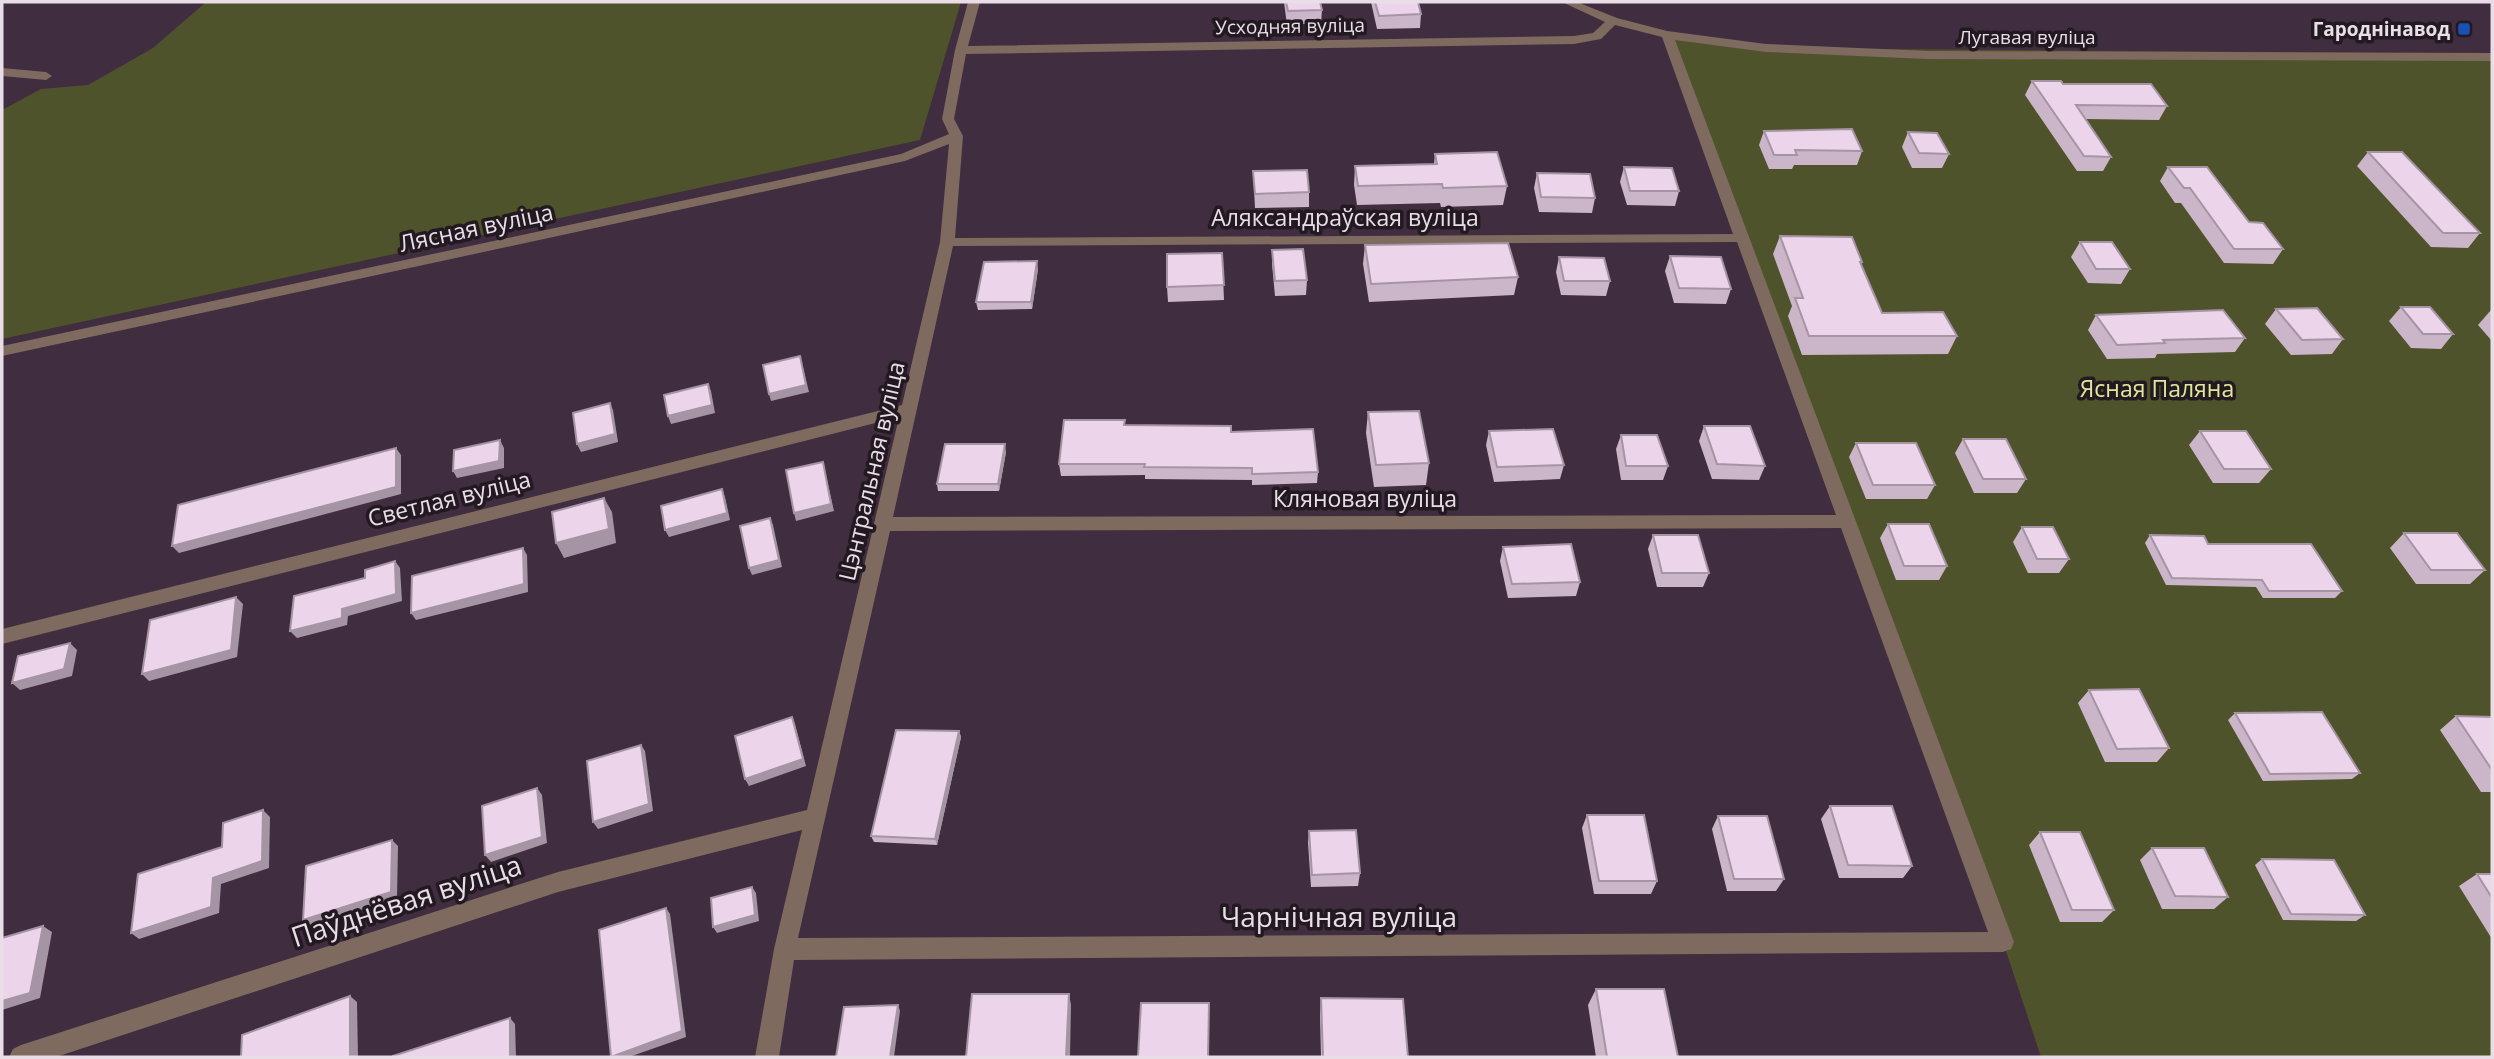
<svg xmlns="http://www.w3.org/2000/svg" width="2494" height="1059" font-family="'Open Sans',sans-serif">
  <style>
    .green { fill: #4f532b }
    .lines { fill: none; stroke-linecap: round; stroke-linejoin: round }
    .minor { fill: #7e6a5f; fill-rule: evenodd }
    .wall { fill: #cbb6c9 }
    .shaded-wall { fill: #a594a4 }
    .building { fill: #ecd4ea; stroke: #a594a4; stroke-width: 2 }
    .transit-dot { fill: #1a4fb4; stroke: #221921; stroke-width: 2.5 }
    .labels { text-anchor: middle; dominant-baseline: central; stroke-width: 7; stroke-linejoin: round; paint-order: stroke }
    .far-street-label { font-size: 19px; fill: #e9dde8; stroke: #221921 }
    .far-poi-label { font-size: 19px; font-weight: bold; fill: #e9dde8; stroke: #221921; text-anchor: end }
    .street-label { font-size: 23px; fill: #e9dde8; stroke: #221921 }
    .park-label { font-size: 23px; fill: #dfe79b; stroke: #221921 }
    .near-street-label { font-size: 28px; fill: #e9dde8; stroke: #221921 }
  </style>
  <rect width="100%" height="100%" fill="#402d3f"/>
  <path class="green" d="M206,2h755l-41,138 -918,199v-229l39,-21 47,-4 65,-37z
    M1667,35l99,13 726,6v1003h-451l-38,-115z"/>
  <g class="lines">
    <path class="minor" d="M968,2h12l-12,44 606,-10 19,-3 12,-11 -43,-20h15l40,16 50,13 99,13 161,7 565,2v8l-565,-2 -161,-7 -91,-12 339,902 -3,7 -8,3 -1209,8 -15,97h-24l19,-108 28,-119 -244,62 -502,165h-47l4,-8 8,-4 537,-173 249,-62 92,-393 -897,227v-15l900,-224 38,-163 9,-98 -44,17 -903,195v-10l899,-192 48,-20 -7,-15 13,-69zM1615,25l47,12 71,197 -778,4 8,-102 -9,-17 12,-65 608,-10 27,-5zM1737,242l99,273 -943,2 60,-271zM1841,528l147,404 -1190,6 92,-407z
      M2,68l44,4 6,4 -6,4 -44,-4z"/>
  </g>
  <path class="wall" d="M1284,2h36l2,8 -1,13 -34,2z
    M1371,2h4l46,12 -1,14 -43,1z
    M2032,81l31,3 104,22 -8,14 -73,-1 25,38 -8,14h-26l-52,-76z
    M1764,131l98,20 -5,14h-63l-2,4h-23l-10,-24z
    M1908,132l41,22 -7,14h-30l-10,-21z
    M2368,152l112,81 -12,15 -37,-1 -74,-81z
    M1435,154l72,32 -4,19 -62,2 -1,-4 -83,2 -3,-20 1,-19 79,-2z
    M1624,167l55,24 -4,15 -48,-1 -7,-23z
    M2168,167l115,82 -10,15 -49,-1 -43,-60h-6l-15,-22z
    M1253,171l56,21v15l-54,1z
    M1537,173l58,25 -3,15 -53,-1 -5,-24z
    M1780,236l82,26 -1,3 21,48 75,23 -9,18 -146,1 -14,-39 4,-10 -19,-52z
    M2080,242l50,27 -9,15 -33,-1 -17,-26z
    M1365,245l153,32 -4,18 -145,7 -6,-38z
    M1272,250l35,30 -1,15 -31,1 -3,-32z
    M1222,253l2,47 -56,2 -1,-15z
    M1670,256l61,33 -5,15 -52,-1 -9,-32z
    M1559,257l51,24 -4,15 -45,-1 -5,-23z
    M1038,269l-6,40 -54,1 -2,-8z
    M2401,307l52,27 -12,15 -30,-1 -22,-27z
    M2276,309l67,30 -11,15 -41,1 -26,-31z
    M2491,310h1v31l-14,-16z
    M2096,315l149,23 -10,14 -78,2 -2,4 -48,1 -19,-29z
    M1368,412l61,51 -3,22 -52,2 -8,-54z
    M1125,425l106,7 87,40 -1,11 -65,2v-5l-107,-1v-4l-84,1 -2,-12z
    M1704,426l61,40 -6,14 -47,-1 -13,-38z
    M1489,431l75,34 -4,14 -66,3 -8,-37z
    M2200,431l71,38 -12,14h-46l-24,-38z
    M1621,435l47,31 -5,14h-42l-5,-31z
    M1963,439l63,40 -9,14h-43l-19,-40z
    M1856,443l79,42 -8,14h-61l-17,-42z
    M1006,452l-7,39h-61l-1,-7z
    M1888,524l59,42 -8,14h-43l-16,-42z
    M2022,527l47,32 -10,14h-31l-15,-31z
    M2404,533l81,37 -15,14h-54l-26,-36z
    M1653,535l56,38 -6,14h-46l-9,-38z
    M2150,535l58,9 134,47 -7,7h-72l-7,-11 -90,-2 -21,-42z
    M1503,547l77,35 -4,14 -68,2 -8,-37z
    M2089,690l80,58 -12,14h-52l-27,-59z
    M2235,713l125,60 -8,6 -89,2 -35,-61z
    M2456,716l36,1v75h-11l-41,-62z
    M959,731l2,6 -24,108 -63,-3 -3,-6z
    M1830,806l82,60 -9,12h-64l-18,-59z
    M1587,815l70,66 -6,13h-57l-12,-66z
    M1718,816l66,63 -8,12h-49l-15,-62z
    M1309,831l51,42 -2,13 -47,1 -3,-44z
    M2040,832l74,78 -12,12h-42l-31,-77z
    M2152,848l76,49 -14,12h-52l-22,-49z
    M2262,859l103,56 -9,6 -73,-1 -28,-55z
    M2477,874h15v65l-33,-53z
    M1596,989l82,68h-82l-8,-52z
    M1321,998l87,59h-87l-1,-42z"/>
  <path class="shaded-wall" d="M1037,261l1,8 -6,40 -1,-7z
    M800,356l9,36 -38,9 -2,-7z
    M708,384l3,7 4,22 -44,11 -3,-8z
    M610,403l3,7 5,32 -37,10 -4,-8z
    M500,440l4,8v20l-47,10 -4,-7z
    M1005,444l1,8 -7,39 -1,-7z
    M396,448l5,7v39l-222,59 -7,-7z
    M823,462l11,49 -38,10 -2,-8z
    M722,489l3,8 5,23 -61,17 -4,-7z
    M604,498l8,14 4,31 -52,15 -8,-15z
    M770,518l3,7 9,42 -30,8 -3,-7z
    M523,548l4,7 1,37 -112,28 -5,-7z
    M395,561l5,7 2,33 -54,15 -1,9 -50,13 -7,-7 52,-22z
    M236,597l7,7 -6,53 -88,24 -7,-7z
    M70,643l7,7 -5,26 -52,14 -8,-7z
    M792,717l3,7 11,42 -57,20 -4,-7z
    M959,731l2,6 -24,108 -2,-6z
    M641,745l4,6 8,60 -55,18 -5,-7z
    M537,788l5,7 5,48 -56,19 -6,-7z
    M263,810l7,7 -1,51 -48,16 -2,29 -80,26 -8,-6z
    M392,840l6,6 -1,52 -87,28 -7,-6z
    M752,887l4,6 3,28 -42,12 -4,-6z
    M666,908l4,6 16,123 -57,20h-17z
    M43,926l9,6 -12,66 -38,12v-9z
    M1069,994l2,11 -1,52h-4z
    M350,996l7,6 1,55h-8z
    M898,1005l2,6 -6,46h-4z
    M510,1018l5,6 1,33h-6z"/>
  <path class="building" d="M1286,2h34l2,8 -34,1z
    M1375,2h43l3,12 -42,2z
    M2032,81h29l2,3h88l16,22 -91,-1 35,52 -27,-1z
    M1852,129l10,22 -67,-1 2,5h-23l-10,-24z
    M1908,132l29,1 12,21 -30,-1z
    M1497,152l10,34 -64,2 -1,-4 -84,2 -3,-20 82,-2 -2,-10z
    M2368,152h34l78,81h-37z
    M1624,167l48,1 7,23h-49z
    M2168,167h39l42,55 14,1 20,26h-49l-44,-61h-6z
    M1307,170l2,22 -54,2 -2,-23z
    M1537,173l53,1 5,24 -54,-1z
    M1780,236l72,1 10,25h-2l22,51 61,-1 14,24h-148l-14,-38h8z
    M2080,242h32l18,27h-34z
    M1508,243l10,34 -147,7 -6,-39z
    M1303,249l4,31 -32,1 -3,-31z
    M1222,253l2,32 -57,2v-33z
    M1670,256l51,1 10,32 -52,-1z
    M1559,257l45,1 6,23h-46z
    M1037,261l-6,41h-55l8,-40z
    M2401,307h29l23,27h-30z
    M2317,308l26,31 -41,1 -26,-31z
    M2223,310l22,28 -82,2 2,3 -48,2 -21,-30z
    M800,356l6,29 -37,9 -6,-29z
    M708,384l4,21 -44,11 -4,-21z
    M610,403l5,31 -38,10 -4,-31z
    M1419,411l10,52 -53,2 -8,-53z
    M1064,420h61l-1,5 107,1v6l82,-3 5,43 -66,2v-6l-108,-1 1,-3h-86z
    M1704,426h46l15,40 -48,-2z
    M1553,429l11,36 -67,2 -8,-36z
    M2200,431h46l25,38h-47z
    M1621,435h36l11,31h-42z
    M1963,439h43l20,40h-43z
    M500,440l-1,21 -46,10 1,-21z
    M1856,443h60l19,42h-62z
    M945,444h60l-7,40h-61z
    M396,448v39l-224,59 6,-41z
    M823,462l8,42 -37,9 -8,-43z
    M722,489l5,24 -62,17 -4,-24z
    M604,498l5,31 -53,14 -4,-31z
    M770,518l9,42 -30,8 -9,-42z
    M1888,524h41l18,42h-43z
    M2022,527h31l16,32h-32z
    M2404,533h53l28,37h-54z
    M1653,535h45l11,38h-47z
    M2150,535l54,1 4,8h103l31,47h-73l-7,-11 -90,-2z
    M1571,544l9,38 -68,2 -9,-37z
    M523,548l1,36 -113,29 1,-37z
    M395,561l1,33 -54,15v9l-52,13 4,-35 71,-18v-8z
    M236,597l-5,53 -89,24 8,-54z
    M70,643l-6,26 -52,14 6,-27z
    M2139,689l30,59 -52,1 -28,-59z
    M2322,712l38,61 -90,1 -35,-61z
    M2456,716l36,1v53z
    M792,717l11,42 -58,20 -10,-43z
    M896,730l63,1 -24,108 -64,-3z
    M641,745l8,59 -56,18 -6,-61z
    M537,788l5,49 -57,18 -3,-49z
    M1830,806h62l20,60 -64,-1z
    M263,810l-1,51 -49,17 -2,29 -80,26 7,-59 84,-27 1,-24z
    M1587,815h57l13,66h-58z
    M1718,816h49l17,63h-50z
    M1356,830l4,43 -48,2 -3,-44z
    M2040,832h40l34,78h-42z
    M392,840l-1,52 -88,28 3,-54z
    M2152,848h52l24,49 -53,-1z
    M2262,859l72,1 31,55 -74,-1z
    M2477,874h15v24z
    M752,887l3,28 -42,12 -2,-29z
    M666,908l16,123 -71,26 -12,-127z
    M43,926l-13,67 -28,8v-63z
    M1596,989h68l14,68h-71z
    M972,994h97l-3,63h-100z
    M350,996v61h-109l1,-22z
    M1321,998l82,1 5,58h-85z
    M1141,1003h68l-1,54h-70z
    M898,1005l-8,52h-54l8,-50z
    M510,1018v39h-117v-1z"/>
  <rect class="transit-dot" x="2457" y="22" width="14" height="14" rx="3.5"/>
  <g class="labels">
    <g class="far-street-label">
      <text transform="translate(1290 26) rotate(-1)">Усходняя вуліца</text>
      <text x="2027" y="37">Лугавая вуліца</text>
    </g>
    <g class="far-poi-label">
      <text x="2450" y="29">Гароднінавод</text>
    </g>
    <g class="street-label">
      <text x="1345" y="217">Аляксандраўская вуліца</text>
      <text transform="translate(476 227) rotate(-12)">Лясная вуліца</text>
      <text transform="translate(871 471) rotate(-77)">Цэнтральная вуліца</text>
      <text transform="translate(449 498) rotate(-14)">Светлая вуліца</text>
      <text x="1365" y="498">Кляновая вуліца</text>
    </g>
    <g class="park-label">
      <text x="2157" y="388">Ясная Паляна</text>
    </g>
    <g class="near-street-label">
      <text transform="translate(406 900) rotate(-18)">Паўднёвая вуліца</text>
      <text x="1339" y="916">Чарнічная вуліца</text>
    </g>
  </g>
  <rect width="2494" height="1059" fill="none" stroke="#e9dde8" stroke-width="7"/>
</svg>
